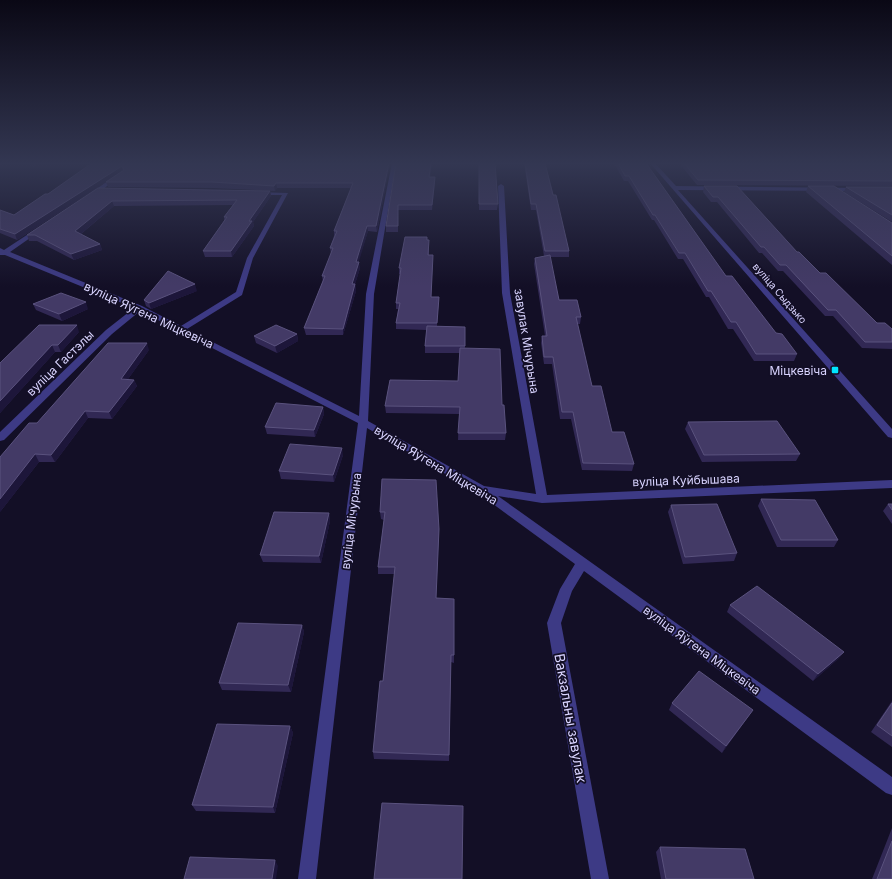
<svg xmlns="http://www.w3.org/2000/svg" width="892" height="879" font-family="Inter,sans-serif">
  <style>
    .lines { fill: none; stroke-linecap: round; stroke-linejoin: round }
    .minor { fill: #3d3a85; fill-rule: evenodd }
    .wall { fill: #312854 }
    .shaded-wall { fill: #1d163a }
    .building { fill: #433a66; stroke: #5a527e }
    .poi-dot { fill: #00e5ff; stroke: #130f26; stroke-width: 1.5 }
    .labels { text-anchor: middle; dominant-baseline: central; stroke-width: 3.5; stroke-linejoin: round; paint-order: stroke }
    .far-street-label { font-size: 10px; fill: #d9d4ff; stroke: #130f26 }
    .street-label { font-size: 12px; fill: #d9d4ff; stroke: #130f26 }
    .poi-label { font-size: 12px; fill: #d9d4ff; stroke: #130f26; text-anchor: end }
    .near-street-label { font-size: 14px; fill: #d9d4ff; stroke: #130f26 }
  </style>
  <rect width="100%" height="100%" fill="#130f26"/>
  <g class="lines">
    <path class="minor" d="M0,163h2v1l-2,1z
      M392,163h4l-22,131 -6,127 116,65 52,8 -34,-201 -4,-107 3,-2 3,2 6,107 37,202 345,-15v8l-350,15 -44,-7 394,281v18l-6,-2 -302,-222 -12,20 -11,32 48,256h-18l-44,-256 13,-34 15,-25 -97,-71 -111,-65 -51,451h-18l60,-456 -177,-91h-5v-3l-36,-18 -28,23 -108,106 -4,1v-9l106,-102 28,-22 -129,-53h-5v-7l4,2 32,-21h4v2l-30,21 132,54 39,20 55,-34 11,-34 35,-63h-24l-2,-1v-2l32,1 -35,65 -11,37 -55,34 172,87 7,-122z
      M650,163h5l21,23 184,2v2l-2,1 -180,-1 214,239v9l-4,-1z
      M116,175l5,1 -29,21h-4v-2z"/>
  </g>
  <path class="wall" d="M92,163h298l-13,69 -9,-1 -10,31 2,6 -5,16 1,7 -13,44h-37l-2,-7 19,-46 -1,-6 9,-22 -1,-6 4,-12v-5l17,-43h-74l-2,3 -62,-3 -105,-1 -2,-5 17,-11 -106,69 -17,-7v-23l14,5 34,-21z
    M396,163h36l-2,14 5,5 -3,28h-34v22h-12v-6z
    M479,163l19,41 -1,6h-18z
    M524,163h21l24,88v6h-19l9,43 22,17 -1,7h-3l15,62 20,46 22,32 -2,7 -50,-1 -11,-51h-11l-8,-55h-8l-3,-21 1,-7h3l-11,-72 1,-6 9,-2 -8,-46h-5z
    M614,163h32l80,113 50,57 21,21 -3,7h-40l-21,-32h-5l-19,-32h-3l-23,-38h-5l-24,-39h-2l-24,-39h-4z
    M679,163h213v23l-195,-1z
    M704,186l93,66 23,21 57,50 15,6v20l-30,-1 -29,-32h-8l-42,-45h-5l-16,-18h-3l-42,-51h-6l-8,-10z
    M808,186l84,37v42l-86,-73z
    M846,187h46v35l-48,-30z
    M98,188l172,3 1,5 -18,26 1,4 -22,31h-27l-2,-6 21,-30v-4l9,-12 -119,1 -33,28 19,10 2,6 -28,10 -37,-19h-8l-2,-6z
    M427,237v3h2v15h4l-2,42h8l-2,29 28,1v21l37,57 4,28 -1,7h-47l1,-26 -73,-1 -1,-7 73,-25 2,-28h-35v-7l2,-16 -31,-1v-6l2,-14h-2v-6l4,-29h-1v-6z
    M197,291l-46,18 -5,-3 -2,-6z
    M33,304l55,5 -26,12 -26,-11z
    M79,332l-18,20h-6l-55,61v-50z
    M297,334l1,7 -21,12 -21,-10 -2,-7z
    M149,350l-21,29 6,1 3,6 -25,33 -24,-1 -33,44h-16l-39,50 37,-89z
    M323,407l1,7 -9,23 -48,-3 -2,-7z
    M688,422l112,32 -4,7 -94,1 -17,-33z
    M343,455l-9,27 -53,-3 -2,-8z
    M382,479l57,50 -3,69 18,1v64l-3,-1 -2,99 -75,-2 -1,-7 10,-71 12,-107h-17v-7l6,-47 -3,-1 -1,-7z
    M761,499l77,41 -4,7h-57l-19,-41z
    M888,504h4v20l-9,-13z
    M671,505l66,48 -3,8 -51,3 -15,-52z
    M329,513l1,8 -9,42 -58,-1 -3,-7z
    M730,605l114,47 -6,7 -25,22 -86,-69z
    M302,625l2,7 -13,60 -69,-2 -3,-7z
    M892,701v46l-21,-15z
    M672,703l81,7 -31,43 -53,-43z
    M290,726l3,7 -18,80 -79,-2 -4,-6z
    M892,828v51h-20z
    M660,847l94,32h-93l-5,-27z"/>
  <path class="shaded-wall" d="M31,163h9l-7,5z
    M389,163h1l-13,69 -1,-6z
    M431,163h1l-3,18v-4z
    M122,166l1,5 -106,69 -2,-6z
    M435,177v5l-3,28v-5z
    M276,183l1,5 -2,3 -1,-5z
    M270,191l1,5 -18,26 1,4 -22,31 -1,-6 18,-30z
    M112,201l2,5 -37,31 -2,-6z
    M367,226l1,5 -11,37 -1,-6z
    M100,244l2,6 -28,10 -3,-6z
    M359,262l1,6 -7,23 -1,-7z
    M195,284l2,7 -46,18 -2,-6z
    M355,284l1,7 -13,44v-6z
    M86,302l2,7 -26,12 -3,-7z
    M77,325l2,7 -18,20 -3,-7z
    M297,334l1,7 -21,12 -2,-7z
    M147,343l2,7 -26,36 -2,-7z
    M52,345l3,7 -55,61v-12z
    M134,380l3,6 -25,33 -3,-7z
    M323,407l1,7 -9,23 -1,-7z
    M85,411l3,7 -33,44 -4,-7z
    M342,448l1,7 -9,27 -1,-7z
    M35,454l4,8 -39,50v-13z
    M329,513l1,8 -9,42 -2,-7z
    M439,529v7l-3,70v-8z
    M302,625l2,7 -13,60 -3,-7z
    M844,652l-6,7 -25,22 5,-7z
    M753,710l-5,7 -26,36 4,-7z
    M290,726l3,7 -18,80 -2,-6z
    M275,860l3,6 -2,13h-4z"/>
  <path class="building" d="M92,163h297l-13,63h-9l-11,36h3l-7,22h3l-12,45 -39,-1 21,-52h-3l11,-28h-3l7,-17h-3l19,-48h-77l-2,3 -62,-4h-106l18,-12 -2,-4 -107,68 -15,-5v-19l14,5 31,-21h3z
    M396,163h35l-2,14h6l-3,28h-34v21h-12z
    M479,163h16l3,41h-19z
    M525,163h20l8,32h3l13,56h-24l-9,-47h-5z
    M618,163h28l80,113h6l44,57 6,1 15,20h-41l-20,-32h-5l-20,-31h-3l-23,-38h-6l-24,-38h-2l-24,-39h-4z
    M684,163h208v18l-194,-1z
    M704,186h33l60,66h2l21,21h6l51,50h8l7,6v13h-27l-29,-32h-8l-42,-45h-6l-16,-18h-3l-43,-50h-5z
    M808,186h26l58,37v33z
    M846,187h46v28z
    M98,188l172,3 -21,30h3l-21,30h-28l24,-34h-3l13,-17 -125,1 -37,30 25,13 -29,10 -36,-19h-8z
    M405,237h22v3h2l-1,15h5l-2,42h8l-2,26h-41l4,-20h-4l5,-35h-2z
    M550,255l9,45h18l4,17h-5l16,69h9l11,46h12l10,32 -51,-1 -10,-51h-11l-9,-55h-9l-2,-21h5l-12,-78z
    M168,271l27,13 -46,19 -5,-3z
    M61,293l25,9 -27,12 -26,-10z
    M39,325h38l-19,20h-6l-52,56v-38z
    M276,325l21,9 -22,12 -21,-10z
    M427,326l38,1v19h-40z
    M108,343h39l-26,36 13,1 -25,32 -24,-1 -34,44 -16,-1 -35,45v-42l29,-34h8z
    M460,348l40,1 2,56h2l2,28h-48l2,-26 -75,-1 5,-26 68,1z
    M276,403l47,4 -9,23 -49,-3z
    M777,421l23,33 -96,1 -16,-33z
    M290,444l52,4 -9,27 -54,-4z
    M382,479l54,1 3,49 -3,69 18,1v56h-3l-2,100 -76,-3 7,-71h3l12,-114h-17l7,-55h-5z
    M761,499l54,1 23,40h-57z
    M717,504l20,49 -52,4 -14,-52z
    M888,504h4v6z
    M274,512l55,1 -10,43 -59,-1z
    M757,586l87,66 -26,22 -88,-69z
    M238,623l64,2 -14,60 -69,-2z
    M699,671l54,39 -27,36 -54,-43z
    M892,703v33l-15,-11z
    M217,724l73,2 -17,81 -81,-2z
    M382,803l81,3 -1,73h-88z
    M892,841v38h-15z
    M660,847l85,2 9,30h-88z
    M190,857l85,3 -3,19h-88z"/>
  <linearGradient id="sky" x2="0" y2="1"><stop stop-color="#0a0815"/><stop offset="0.57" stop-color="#333752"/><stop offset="1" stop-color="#333752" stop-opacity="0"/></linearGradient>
  <rect width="892" height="287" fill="url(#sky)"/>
  <rect class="poi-dot" x="831" y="366" width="8" height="8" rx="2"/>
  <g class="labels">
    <g class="far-street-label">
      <text transform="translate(780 293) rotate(49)">вуліца Сыдзько</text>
    </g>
    <g class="street-label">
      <text transform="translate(149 315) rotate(25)">вуліца Яўгена Міцкевіча</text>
      <text transform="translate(527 341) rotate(81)">завулак Мічурына</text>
      <text transform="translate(60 363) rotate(-44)">вуліца Гастэлы</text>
      <text transform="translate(436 465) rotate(31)">вуліца Яўгена Міцкевіча</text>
      <text transform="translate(686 480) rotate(-2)">вуліца Куйбышава</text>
      <text transform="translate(351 521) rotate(-83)">вуліца Мічурына</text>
      <text transform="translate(702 650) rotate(36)">вуліца Яўгена Міцкевіча</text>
    </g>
    <g class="poi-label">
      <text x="827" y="370">Міцкевіча</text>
    </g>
    <g class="near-street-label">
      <text transform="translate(571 718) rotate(80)">Вакзальны завулак</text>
    </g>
  </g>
</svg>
